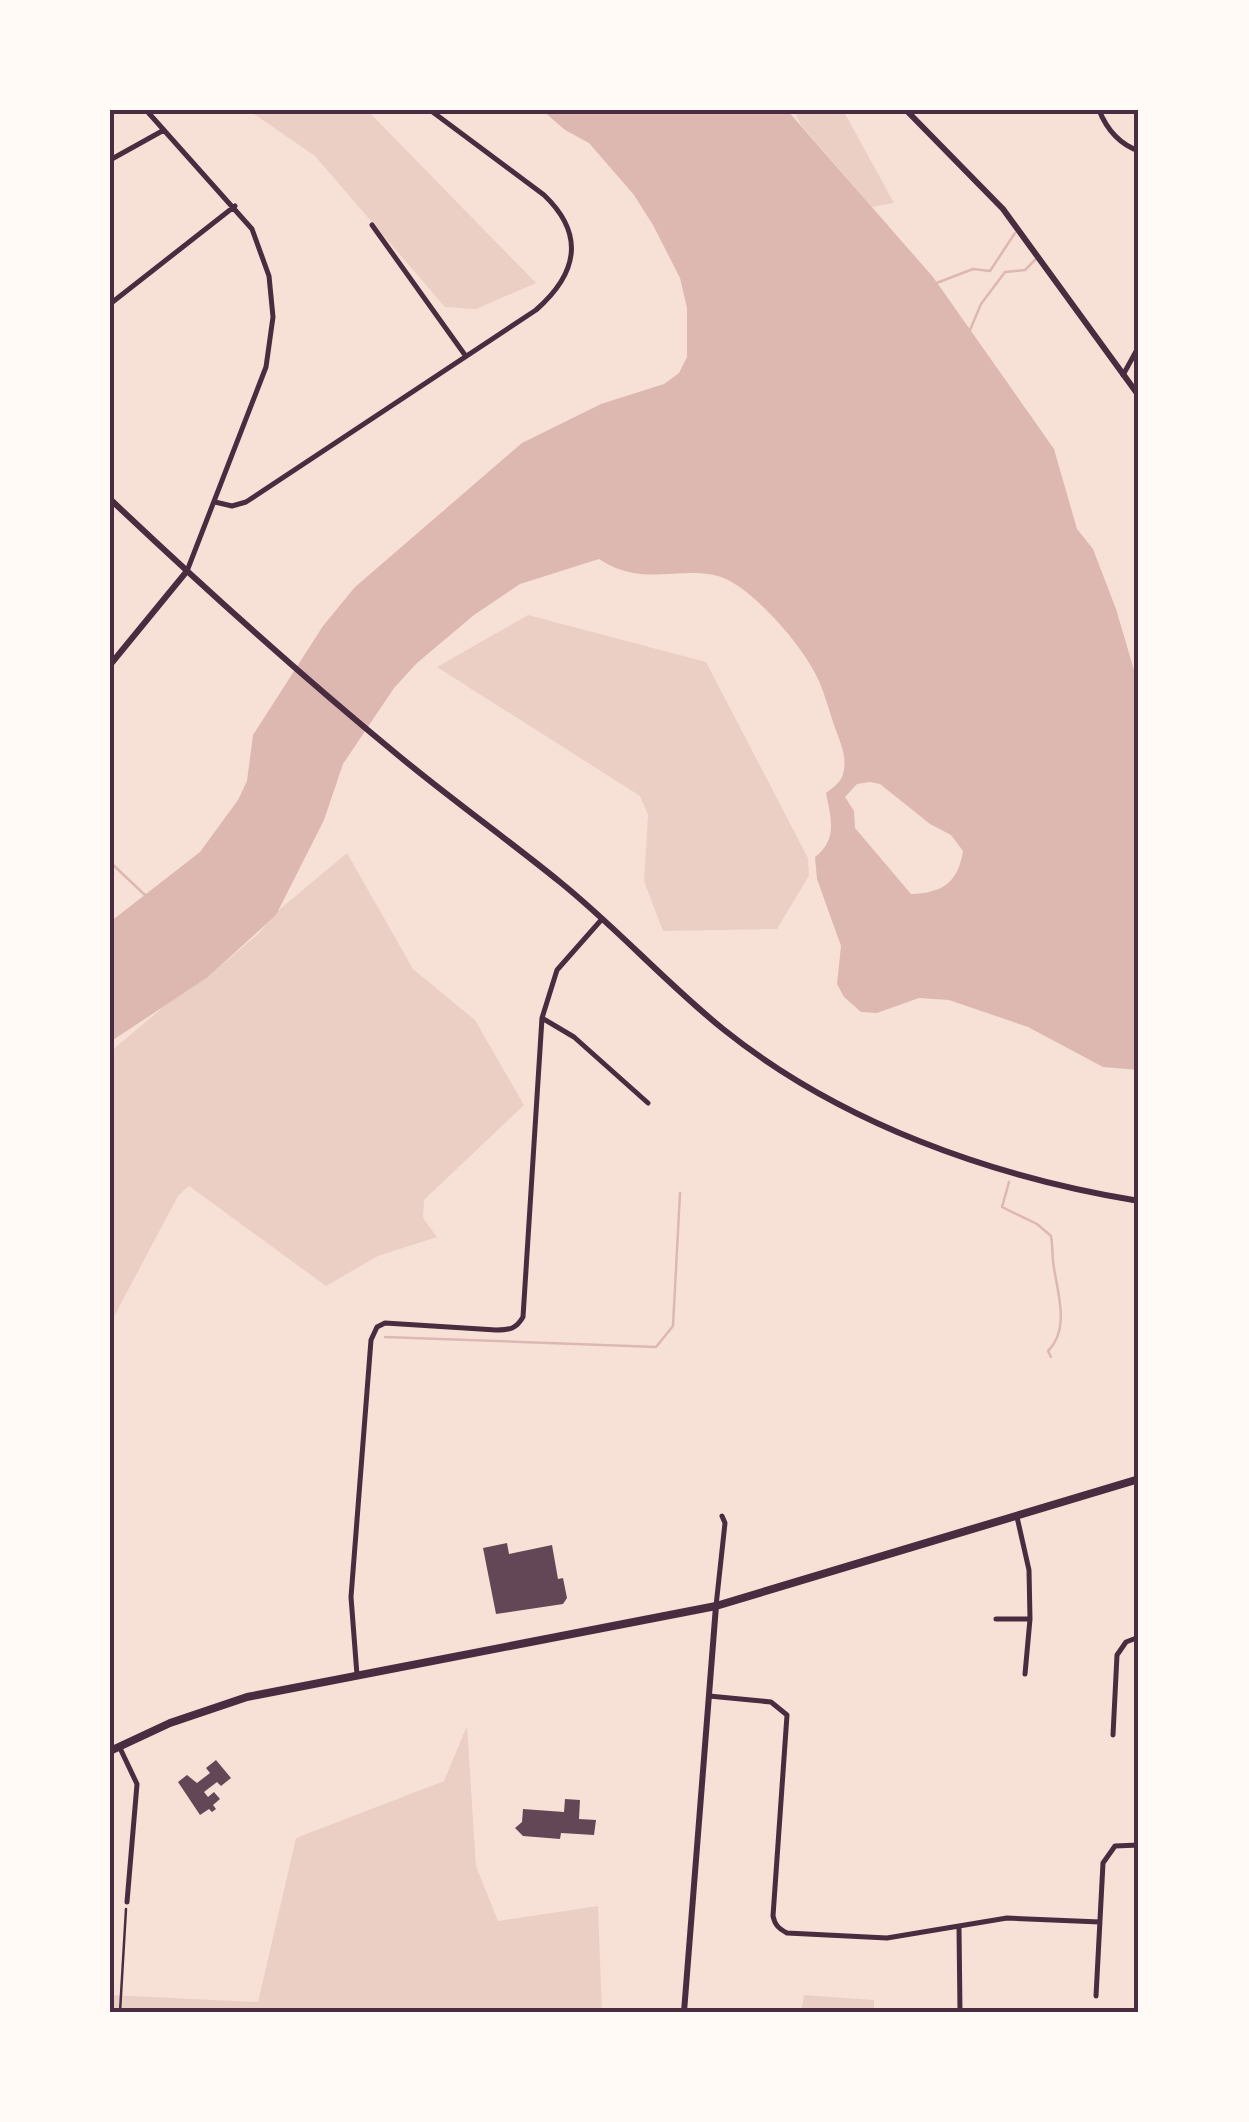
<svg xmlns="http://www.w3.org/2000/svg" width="1249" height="2122" font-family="'Archivo Narrow',sans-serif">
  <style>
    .green { fill: #ebcfc5 }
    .water { fill: #dcb8b0; fill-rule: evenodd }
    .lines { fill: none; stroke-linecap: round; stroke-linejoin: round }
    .stream { stroke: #dcb8b0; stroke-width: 2.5 }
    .building { fill: #644757 }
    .path { stroke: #4a2c40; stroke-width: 2.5 }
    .minor { stroke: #4a2c40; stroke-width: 5 }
    .tertiary { stroke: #4a2c40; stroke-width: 6 }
    .secondary { stroke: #4a2c40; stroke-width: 6 }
    .primary { stroke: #4a2c40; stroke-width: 8 }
    .neatline { fill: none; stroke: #4a2c40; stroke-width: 4 }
  </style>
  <rect width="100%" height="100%" fill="#f7e1d7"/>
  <path class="green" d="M248,110h119l169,173 -60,26 -31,-2 -130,-151z
    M794,110h49l51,93 -22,4 -72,-83z
    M528,615l178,47 102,196 1,18 -32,53 -114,2 -19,-50 4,-66 -8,-19 -203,-129z
    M347,853l66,116 62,51 49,85 -100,95 -1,18 14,19 -59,19 -52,30 -137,-100 -11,10 -68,128v-272l58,-49 40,-26 49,-42 22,-25z
    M467,1726l9,140 22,55 100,-15 4,106h-492v-17l148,7 38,-164 148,-57z
    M804,1995l70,5v12h-73z"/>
  <path class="water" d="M542,110h245l146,167 121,172 23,80 16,20 23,60 23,78v383l-36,-3 -75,-40 -79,-27 -30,-2 -42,15 -16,-1 -17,-15 -7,-13 4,-38 -24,-67 -2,-22c23,-18 16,-38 11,-64 6,-5 13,-9 16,-16 7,-18 -2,-35 -8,-52 -5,-15 -9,-30 -15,-44 -14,-32 -61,-87 -93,-102 -39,-17 -82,11 -127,-20l-79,25 -46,31 -57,48 -23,25 -51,76 -19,56 -48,95 -68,62 -98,65v-120l90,-70 38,-52 9,-19 6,-46 70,-109 32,-39 167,-144 79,-39 63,-20 15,-11 8,-16v-49l-7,-30 -27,-53 -19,-30 -45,-52 -24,-13zM870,782l10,2 50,40 21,11 12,16c-5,32 -21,42 -52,43l-56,-66 -1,-17 -9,-14 12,-13z"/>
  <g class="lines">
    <path class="stream" d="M934,284l39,-15 17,2 25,-38
      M970,330l11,-26 24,-32 20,-2 10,-10
      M110,862l35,33
      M1009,1182l-7,25 35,17 14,12c2,11 1,22 3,32 4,27 16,61 -6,83l3,6
      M385,1337l271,10 17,-21 7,-133"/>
  </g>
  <path class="building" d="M507,1543l2,11 43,-9 6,34 5,-1 4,20 -4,6 -67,10 -13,-66z
    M216,1760l15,18 -10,8 -4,-4 -13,10 4,5 6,-5 6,7 -7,6 3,4 -4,3 -3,-3 -9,6 -22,-33 9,-7 10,8 13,-10 -4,-5z
    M565,1799l15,1 -1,19 17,1 -2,15 -33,-2 -1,6 -37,-3 -8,-8 7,-6 1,-13 41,3z"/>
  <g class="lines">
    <path class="path" d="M120,2012l6,-103"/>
    <path class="minor" d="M146,110l106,119 17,47 4,41 -7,50 -79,204
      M1099,110c8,20 20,34 40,41
      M110,160l54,-30
      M372,225l93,130
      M110,304l125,-98
      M1123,375l16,-29
      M215,502l17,4 14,-4 290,-192c41,-36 50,-75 8,-115l-114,-85
      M542,1018l32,19 74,66
      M1017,1517l12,53 1,49 -5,55
      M716,1606l9,-83 -3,-7
      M996,1619h34
      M357,1675l-6,-78 20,-257 6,-13 8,-4 111,7c14,0 20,-1 27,-13l19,-299 15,-48 45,-51
      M709,1696l62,6 16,13 -14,201c2,9 5,12 14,17l100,5 120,-20 93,4
      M1113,1735l4,-80 9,-13 13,-5
      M119,1746l18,38 -10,118
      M959,1927l1,85
      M1096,1996l7,-133 12,-17 24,-1"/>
    <path class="tertiary" d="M110,665l77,-94
      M684,2012l32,-406"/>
    <path class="secondary" d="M906,110l97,99 136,187
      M110,499c93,88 189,175 289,257 52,43 108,83 161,126 57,46 106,101 163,147 117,94 269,148 416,172"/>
    <path class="primary" d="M110,1751l60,-28 77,-26 469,-91 423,-127"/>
  </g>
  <rect width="1249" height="2122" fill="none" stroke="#fffaf5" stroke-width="225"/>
  <rect x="112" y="112" width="1024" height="1898" class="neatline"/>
</svg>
